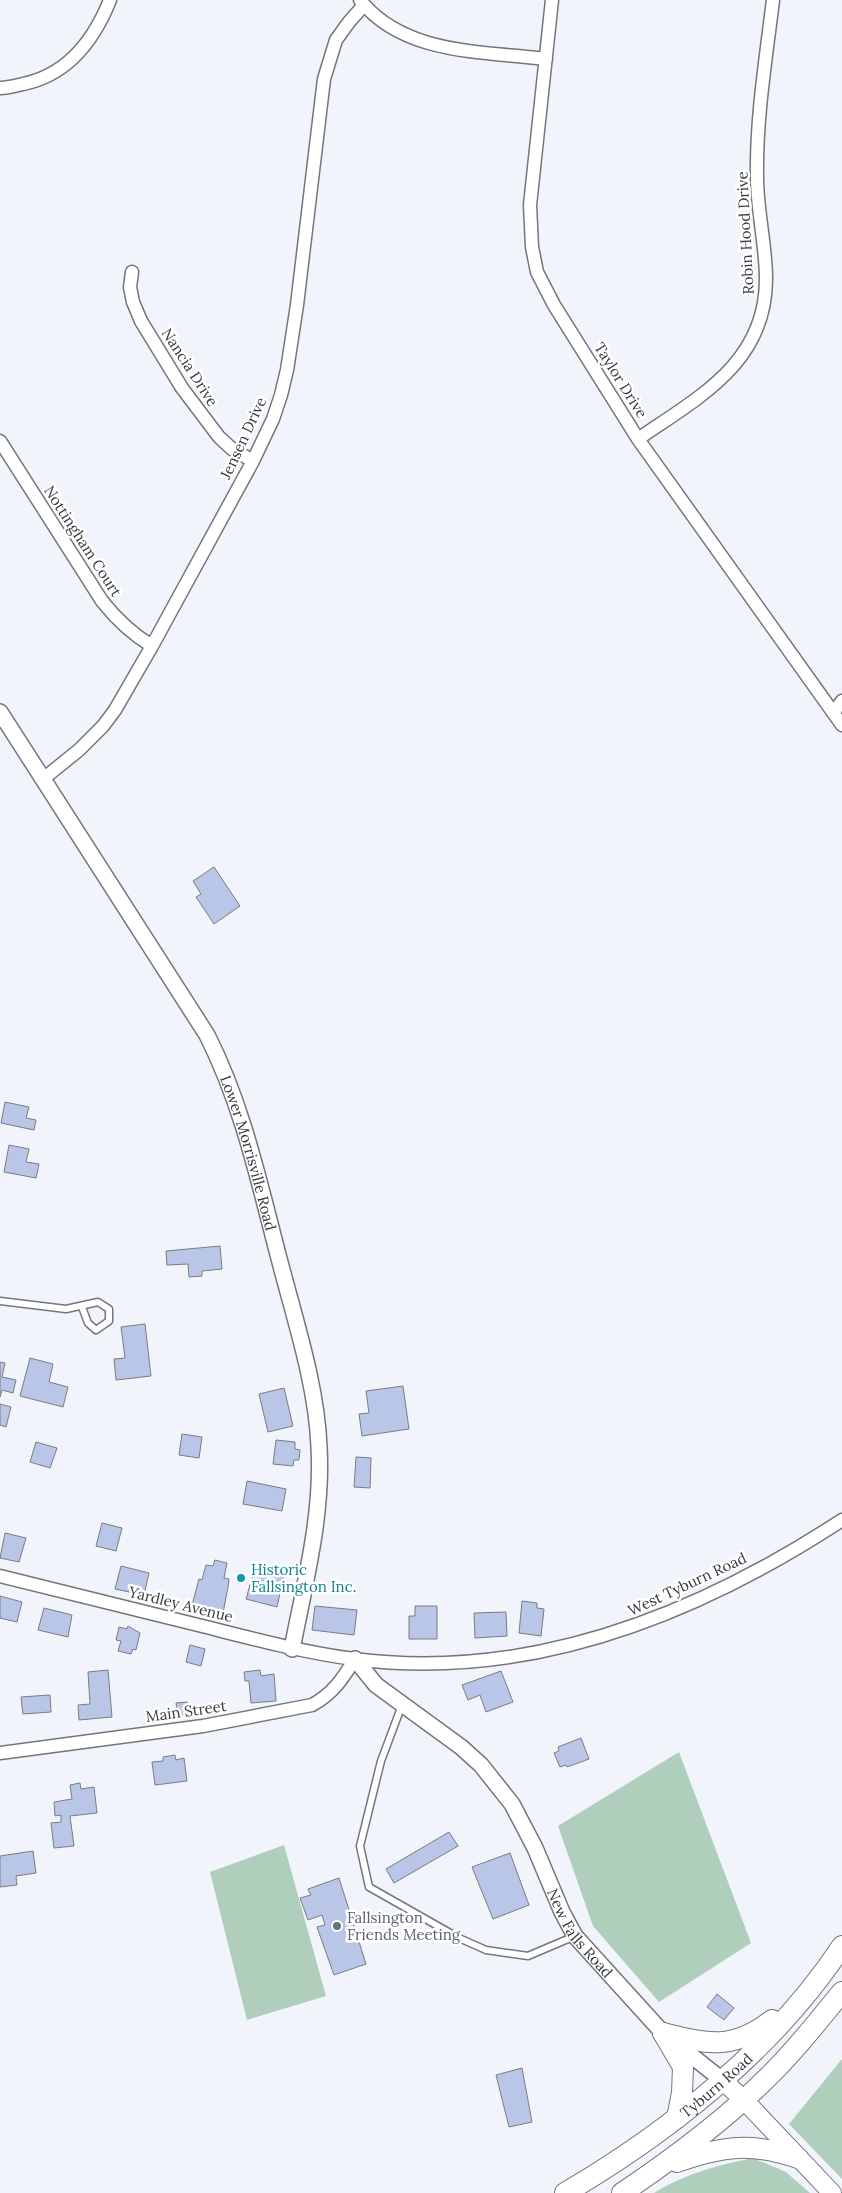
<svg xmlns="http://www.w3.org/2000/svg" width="842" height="2193" font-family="Lora,serif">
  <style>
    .green { fill: #afcebb }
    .building { fill: #b9c6e7; stroke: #7a7c82 }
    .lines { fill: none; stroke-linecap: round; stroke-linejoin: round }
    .service-casing { stroke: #73767b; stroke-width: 9 }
    .minor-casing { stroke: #73767b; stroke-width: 15 }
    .tertiary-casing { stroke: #73767b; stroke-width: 18 }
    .secondary-casing { stroke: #73767b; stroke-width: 20 }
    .primary-casing { stroke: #73767b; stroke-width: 22 }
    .service { stroke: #fff; stroke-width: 6 }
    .minor { stroke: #fff; stroke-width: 12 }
    .tertiary { stroke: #fff; stroke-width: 15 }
    .secondary { stroke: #fff; stroke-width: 18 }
    .primary { stroke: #fff; stroke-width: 20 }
    .culture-dot { fill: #0f9aa8; stroke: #fff; stroke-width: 2 }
    .worship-dot { fill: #6b7280; stroke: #fff; stroke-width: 2 }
    .labels { text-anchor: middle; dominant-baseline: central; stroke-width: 5; stroke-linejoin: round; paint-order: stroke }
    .street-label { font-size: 15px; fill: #37393b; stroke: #fff }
    .culture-label { font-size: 15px; fill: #0d838f; stroke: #fff; text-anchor: start }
    .worship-label { font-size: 15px; fill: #5b616d; stroke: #fff; text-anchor: start }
  </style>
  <rect width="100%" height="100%" fill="#f2f4fb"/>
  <path class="green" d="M679,1752l72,191 -92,59 -66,-76 -35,-100z
    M284,1845l42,151 -79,24 -37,-148z
    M842,2059v120l-53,-55z
    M753,2158l33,14 24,21h-156c30,-19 64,-28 99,-35z"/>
  <path class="building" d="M214,867l26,39 -26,18 -18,-27 5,-3 -8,-13z
    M5,1102l24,5 -3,11 10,2 -2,10 -33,-7z
    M9,1145l20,4 -3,13 13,2 -3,14 -32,-6z
    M220,1246l2,23 -20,2v5l-13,1 -1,-13 -21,1 -1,-14z
    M145,1324l6,52 -35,4 -2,-21 11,-1 -4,-31z
    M30,1358l23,6 -4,18 19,5 -5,20 -43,-11z
    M0,1362l5,1 -3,14 14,3 -3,13 -11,-3 -2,7z
    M403,1386l6,43 -47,7 -3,-22 10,-1 -3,-22z
    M284,1388l9,38 -25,6 -9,-38z
    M0,1404l11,3 -5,20 -6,-2z
    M182,1434l20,3 -3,21 -20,-3z
    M276,1440l19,2v7l5,1 -1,10h-5l-1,6 -20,-2z
    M36,1442l21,6 -7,20 -20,-6z
    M356,1457l15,1 -1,30 -16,-1z
    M247,1481l39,8 -4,22 -39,-7z
    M102,1523l20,5 -6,23 -20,-5z
    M5,1533l21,5 -7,24 -19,-4z
    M215,1560l12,3 -3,15 5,1 -1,8 -6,31 -25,-5v-2l-6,-2 8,-30 3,1 4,-15 7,1z
    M121,1566l28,7 -5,22 -29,-6z
    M255,1567l29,8 -7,32 -31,-8z
    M0,1596l22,6 -5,20 -17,-4z
    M522,1601l15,2v5l7,1 -3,27 -22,-3z
    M315,1606l42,4 -3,25 -42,-5z
    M415,1606h22v33h-28v-23h6z
    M44,1608l28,7 -4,22 -30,-7z
    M506,1612l1,24 -32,2 -1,-25z
    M128,1626l12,7 -4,17 -3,-1 -2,5 -13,-3 3,-10 -5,-1 3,-13 8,2z
    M190,1645l15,4 -4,17 -15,-4z
    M108,1670l4,47 -33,3 -1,-15 12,-1 -2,-32z
    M260,1670l1,6 13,-2 2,27 -25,2 -2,-22h-4l-1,-9z
    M501,1671l12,31 -27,10 -6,-17 -12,5 -6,-15z
    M50,1695l1,17 -28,2 -2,-17z
    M187,1702l2,12 -11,2 -2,-13z
    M581,1738l8,21 -22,8 -1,-2 -6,2 -6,-14 5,-2 -1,-4z
    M175,1755l1,5 8,-2 3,23 -32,4 -3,-23 11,-1v-4z
    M80,1783l1,6 13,-2 3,26 -27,3 4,30 -20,2 -3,-25 10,-1v-7l-6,1 -1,-14 18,-3 -2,-14z
    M449,1832l9,14 -64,37 -8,-14z
    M33,1851l3,22 -20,3 1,9 -17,2v-31z
    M510,1853l19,52 -36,14 -21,-52z
    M339,1878l27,86 -32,11 -17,-48 8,-2 -3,-10 -14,5 -8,-22 11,-3 -3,-6z
    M717,1994l17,14 -10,12 -17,-13z
    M522,2068l10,54 -23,5 -13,-52z"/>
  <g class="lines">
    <defs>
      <path id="service" d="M0,1301l66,8 32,-7 11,7v12l-13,9 -8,-7 -6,-16
        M402,1705l-21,56 -21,85 9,41 90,51 27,12 42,6 47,-20"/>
      <path id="minor" d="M360,0c44,55 122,51 186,59
        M552,0l-22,205 2,42 5,25 17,33 84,134 204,286
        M0,88c7,0 15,-2 23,-4 44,-9 71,-44 87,-84
        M132,272l-2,15 3,15 8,19 41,67 37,49 13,12 21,12
        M638,439c61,-42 128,-76 128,-160 0,-34 -9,-68 -9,-102 -1,-59 9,-119 16,-177
        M0,441l102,160c15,19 30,33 50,45
        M834,712l8,-11
        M43,779l36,-29 24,-24 12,-16 37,-64 101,-185 20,-42 8,-24 6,-25 10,-65 27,-226 12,-39 13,-18 15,-17
        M0,1576c66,16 132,33 198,49 52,13 103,27 156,34 177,23 343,-44 488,-139
        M0,1753l203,-27 109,-21c21,-11 31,-27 43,-46"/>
      <g id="tertiary">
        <path id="s1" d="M0,712l207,323c37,73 53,152 74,231 15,57 36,122 38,181 4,68 -14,135 -27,202"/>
        <path id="s2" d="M355,1659l21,26 85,62 20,18 31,39 23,44 27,64 13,24 88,97 59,47"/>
      </g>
      <path id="secondary" d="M722,2080l22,20 88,93"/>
      <g id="primary">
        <path d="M663,2033c44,11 70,18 109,-13"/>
        <path d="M663,2033l20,34 -1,26 -5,25"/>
        <path d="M677,2162c45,-16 76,-20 121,-4"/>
        <path id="s3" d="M565,2193c104,-61 210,-145 277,-247"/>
        <path d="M622,2193c52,-35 102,-72 147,-117 27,-26 49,-55 73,-84"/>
      </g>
    </defs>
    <use href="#service" class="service-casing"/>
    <use href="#minor" class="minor-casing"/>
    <use href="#tertiary" class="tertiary-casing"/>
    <use href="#secondary" class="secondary-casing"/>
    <use href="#primary" class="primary-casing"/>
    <use href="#service" class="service"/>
    <use href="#minor" class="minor"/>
    <use href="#tertiary" class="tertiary"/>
    <use href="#secondary" class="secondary"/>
    <use href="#primary" class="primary"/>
  </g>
  <circle class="culture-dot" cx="241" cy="1578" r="5"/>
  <circle class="worship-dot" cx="337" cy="1926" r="5"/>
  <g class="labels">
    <g class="street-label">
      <text transform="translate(745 233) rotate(-93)">Robin Hood Drive</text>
      <text transform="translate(190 367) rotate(57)">Nancia Drive</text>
      <text transform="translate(621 380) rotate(58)">Taylor Drive</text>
      <text transform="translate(243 438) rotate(-65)">Jensen Drive</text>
      <text transform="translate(83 541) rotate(57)">Nottingham Court</text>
      <text stroke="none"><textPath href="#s1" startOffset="509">Lower Morrisville Road</textPath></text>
      <text transform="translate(687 1584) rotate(-25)">West Tyburn Road</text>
      <text transform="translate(181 1604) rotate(14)">Yardley Avenue</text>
      <text transform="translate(186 1711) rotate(-8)">Main Street</text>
      <text stroke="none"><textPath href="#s2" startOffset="362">New Falls Road</textPath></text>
      <text stroke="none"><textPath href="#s3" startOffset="186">Tyburn Road</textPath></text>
    </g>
    <g class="culture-label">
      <text x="251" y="1569">Historic<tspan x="251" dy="17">Fallsington Inc.</tspan></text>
    </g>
    <g class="worship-label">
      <text x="347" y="1917">Fallsington<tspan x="347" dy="17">Friends Meeting</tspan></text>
    </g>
  </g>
</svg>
